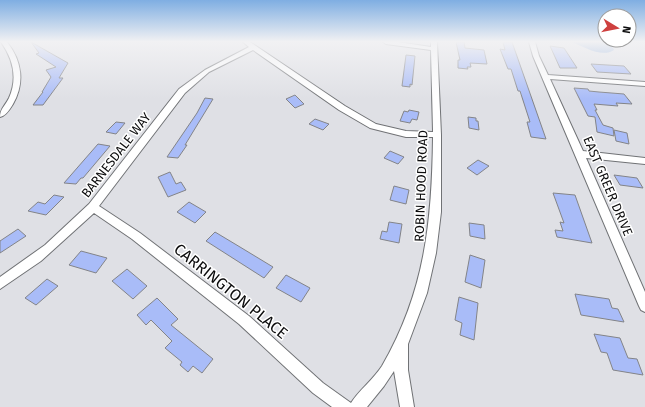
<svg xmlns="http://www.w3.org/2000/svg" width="645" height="407" font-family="'Fira Sans',sans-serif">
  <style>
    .water { fill: #81a5da }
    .building { fill: #a9bcf8; stroke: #838488 }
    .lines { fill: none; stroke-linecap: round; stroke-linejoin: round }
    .street-casing { stroke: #707275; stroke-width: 2 }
    .street { fill: #fff; fill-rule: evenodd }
    .labels { text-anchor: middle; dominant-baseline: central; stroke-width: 3; stroke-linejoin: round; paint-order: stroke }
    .street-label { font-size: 13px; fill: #0c0c0d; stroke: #fff }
    .near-street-label { font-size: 16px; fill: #0c0c0d; stroke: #fff }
  </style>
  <rect width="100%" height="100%" fill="#dfe0e5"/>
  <path class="water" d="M572,42h38l4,8c-12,8 -30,-3 -42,-8z"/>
  <path class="building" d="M31,42l37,21 -9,15h4l-20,27h-10l10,-13h-1l9,-15 -5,-7 10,-3 -20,-13 3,-1z
    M456,42h8l1,6 19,2 3,14 -17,-1 1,4h-4l1,2 -10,-1v-8h2z
    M503,42h9l34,97 -15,-2 -4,-15h3l-10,-31h-2l-7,-22h-3l-8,-20 5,1z
    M550,46l14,2 13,20h-17z
    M406,55l9,1 -3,29 -2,-1v3l-8,-1z
    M591,64l33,2 7,8 -34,-2z
    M574,88l14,1 1,2 10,1 25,2 8,10 -16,-1 2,3 -24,-2 3,6h-2l8,15 10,3 1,8 -17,-4 -2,-15 -7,-1z
    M295,95l9,9 -9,4 -9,-9z
    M205,98l8,1 -28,46h2l-9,13 -11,-1 30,-44z
    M409,110l10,2 -2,8 -5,-1 -2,4 -10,-2 4,-10 4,1z
    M468,117l8,1v3h2l1,9 -10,-2z
    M315,119l14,5 -6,6 -14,-6z
    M116,122l9,1 -9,11 -10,-2z
    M614,130l13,3 2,11 -13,-3z
    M98,144l12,2 -27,32h-2l-5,6 -12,-1z
    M390,151l14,6 -6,7 -14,-6z
    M478,160l11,6 -12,9 -10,-7z
    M170,172l6,12 5,-2 5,8 -18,7 -10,-20z
    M614,175l23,3 6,10 -23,-3z
    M394,186l15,4 -3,14 -16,-4z
    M553,193l22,2 17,48 -35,-6 -2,-7 8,1 -3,-9 4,1z
    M54,195l10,2 -18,18 -18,-4 10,-9 7,2z
    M189,202l17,10 -11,11 -18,-11z
    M389,222l13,2 -3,19 -19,-4 2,-8 5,1z
    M469,223l15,2 1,14 -15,-3z
    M18,229l8,7 -26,17v-12z
    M215,232l25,15 33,20 -9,11 -58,-37z
    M81,251l26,7 -11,15 -27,-8z
    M470,255l15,5 -4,28 -16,-6z
    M127,269l20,17 -14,13 -21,-18z
    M286,275l24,13 -9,14 -25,-14z
    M47,279l11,7 -22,19 -11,-7z
    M575,294l34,5 3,9 6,1 6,13 -43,-7z
    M459,297l19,6 -4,37 -14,-5 2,-12 -7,-3z
    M157,298l21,21 -7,6 42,34 -11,14 -9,-7 -5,6 -8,-7 2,-3 -17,-14 7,-7 -21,-21 -5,5 -9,-10z
    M594,334l26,4 8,20 9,1 6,16 -30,-5 -6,-17 -6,-1z"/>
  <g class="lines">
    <defs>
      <path id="street" d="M1,42h6c15,19 18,41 6,62 -3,5 -7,12 -13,13 0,-8 5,-11 9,-19 9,-20 4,-39 -8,-56z
        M243,42h7l6,4 89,60 31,18 30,7 27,1 -2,-82 -45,-6 -3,-2h15l33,5v-5h6l4,93v77l-5,41 -9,40 -19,51v26l6,37h-14l-6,-36 -10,15 -17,21h-35l-19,-14 -74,-69 -107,-85 -38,-26 -53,48 -41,28v-12l45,-32 44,-41 90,-115 26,-19 44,-23zM253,50l86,60 31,18 36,9h27c-1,84 -8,155 -51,229 -9,14 -23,24 -31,37l-28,-20 -74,-67 -109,-83 -41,-27 86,-113 24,-21z
        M529,42h6l4,14 9,19 97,7v4l-95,-7 33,72 62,7v6l-59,-6 59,134v20l-4,-2 -2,-4 -106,-250z"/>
    </defs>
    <use href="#street" class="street-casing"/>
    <use href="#street" class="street"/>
  </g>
  <linearGradient id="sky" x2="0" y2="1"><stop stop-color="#7faee2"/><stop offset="0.42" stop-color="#f1f1f3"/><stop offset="1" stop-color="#f1f1f3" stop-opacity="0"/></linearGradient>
  <rect width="645" height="99" fill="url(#sky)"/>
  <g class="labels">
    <g class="street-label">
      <text transform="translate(116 155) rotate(-52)">BARNESDALE WAY</text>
      <text transform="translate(421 186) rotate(-88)">ROBIN HOOD ROAD</text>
      <text transform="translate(608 186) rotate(67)">EAST GREER DRIVE</text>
    </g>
    <g class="near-street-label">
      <text transform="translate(231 291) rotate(39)">CARRINGTON PLACE</text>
    </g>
  </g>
  <g transform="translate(617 28) rotate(100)"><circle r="19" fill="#ffffff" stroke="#9e9e9e"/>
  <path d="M0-3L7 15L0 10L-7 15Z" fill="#ce403f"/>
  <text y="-6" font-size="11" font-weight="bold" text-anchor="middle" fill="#0c0c0d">N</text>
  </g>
</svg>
